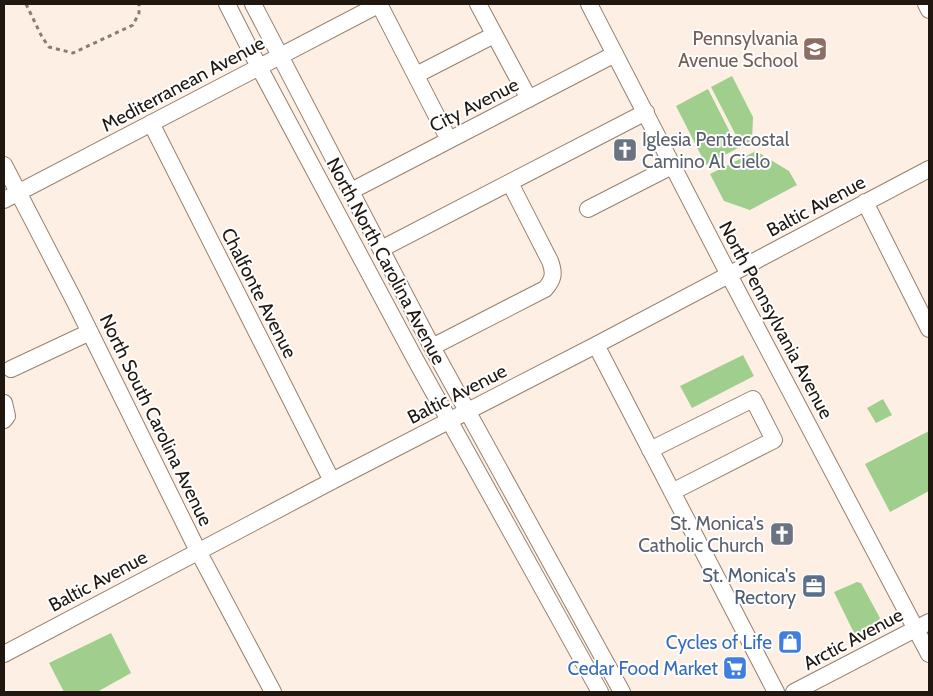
<svg xmlns="http://www.w3.org/2000/svg" width="933" height="696" font-family="Cabin,sans-serif">
  <style>
    .green { fill: #a0ce8c }
    .lines { fill: none; stroke-linecap: round; stroke-linejoin: round }
    .minor-casing { stroke: #96816f; stroke-width: 18 }
    .path { stroke: #887d74; stroke-width: 3; stroke-dasharray: 4 4; stroke-linecap: butt }
    .minor { stroke: #fff; stroke-width: 16 }
    .labels { text-anchor: middle; dominant-baseline: central; stroke-width: 4; stroke-linejoin: round; paint-order: stroke }
    .education-label { font-size: 19px; fill: #785e54; stroke: #fff; text-anchor: end }
    .street-label { font-size: 19px; fill: #1f1710; stroke: #fff }
    .worship-label { font-size: 19px; fill: #5b616d; stroke: #fff; text-anchor: start }
    .service-label { font-size: 19px; fill: #4e5e75; stroke: #fff; text-anchor: end }
    .shop-label { font-size: 19px; fill: #366cbe; stroke: #fff; text-anchor: end }
  </style>
  <rect width="100%" height="100%" fill="#fdefe3"/>
  <path class="green" d="M732,76l21,41 -1,25 -10,5 -31,-60z
    M708,89l30,59 -32,17 -30,-59z
    M756,151l33,20 8,14 -47,25 -26,-9 -14,-27z
    M743,355l11,21 -62,32 -12,-22z
    M883,399l9,16 -16,8 -9,-15z
    M929,431v60l-39,21 -25,-48z
    M857,582l4,1 19,35 -4,7 -21,10 -21,-43z
    M111,633l20,40 -34,19h-33l-15,-29z"/>
  <g class="lines">
    <defs>
      <path id="minor" d="M227,4l32,63 155,290 186,335
        M253,4l179,343 190,345
        M379,4l70,136
        M478,4l51,95
        M589,4l140,271 200,379
        M926,4l3,6
        M416,75l78,-40
        M151,123l181,358
        M4,165l70,135 124,251 75,141
        M351,191l264,-137
        M4,200l376,-196
        M865,202l64,127
        M588,209l84,-43
        M381,249l265,-137
        M596,345l180,347
        M432,347l113,-58c8,-9 10,-15 5,-28l-40,-78
        M11,369l79,-37
        M4,403l3,13 -3,4
        M650,450l103,-51 21,41 -102,52
        M4,654l328,-173 264,-136 333,-176
        M794,692l135,-70"/>
    </defs>
    <use href="#minor" class="minor-casing"/>
    <path class="path" d="M26,4l16,33 7,10 24,6 60,-28 6,-12v-9"/>
    <use href="#minor" class="minor"/>
  </g>
  <defs>
    <symbol id="school-square" viewBox="-11 -11 22 22"><rect x="-9" y="-9" width="18" height="18" rx="4" fill="#8d6e63" stroke="#fff"/><path d="M0-5L7-2L0 1L-7-2ZM-4 1L0 2.5L4 1V4Q0 6-4 4Z" fill="#fff"/></symbol>
    <symbol id="church-square" viewBox="-11 -11 22 22"><rect x="-9" y="-9" width="18" height="18" rx="4" fill="#6b7280" stroke="#fff"/><path d="M-1.2-6h2.4v3.5h3.3v2.4h-3.3V6h-2.4V-.1h-3.3v-2.4h3.3Z" fill="#fff"/></symbol>
    <symbol id="office-square" viewBox="-11 -11 22 22"><rect x="-9" y="-9" width="18" height="18" rx="4" fill="#5c6f8a" stroke="#fff"/><path d="M-6-3h4V-5.5h4V-3h4V5H-6ZM-1-4.5V-3h2v-1.5ZM-6 0V1H6V0Z" fill="#fff"/></symbol>
    <symbol id="shop-square" viewBox="-11 -11 22 22"><rect x="-9" y="-9" width="18" height="18" rx="4" fill="#3f7fe0" stroke="#fff"/><path d="M-5-2.5h2.3a2.7 3.5 0 0 1 5.4 0H5L5.5 6h-11ZM-1.5-2.5h3a1.5 2.3 0 0 0-3 0Z" fill="#fff"/></symbol>
    <symbol id="supermarket-square" viewBox="-11 -11 22 22"><rect x="-9" y="-9" width="18" height="18" rx="4" fill="#3f7fe0" stroke="#fff"/><path d="M-6-5.5h2.5l.6 2H6L4.5 2H-2.5L-4.4-4H-6ZM-1.5 3.2a1.3 1.3 0 1 0 .1 0ZM3 3.2a1.3 1.3 0 1 0 .1 0Z" fill="#fff"/></symbol>
  </defs>
  <g fill-rule="evenodd">
    <use href="#school-square" x="801" y="35" width="28" height="28"/>
    <use href="#church-square" x="611" y="136" width="28" height="28"/>
    <use href="#church-square" x="768" y="520" width="28" height="28"/>
    <use href="#office-square" x="800" y="572" width="28" height="28"/>
    <use href="#shop-square" x="776" y="628" width="28" height="28"/>
    <use href="#supermarket-square" x="721" y="654" width="28" height="28"/>
  </g>
  <g class="labels">
    <g class="education-label">
      <text x="798" y="38">Pennsylvania<tspan x="798" dy="22">Avenue School</tspan></text>
    </g>
    <g class="street-label">
      <text transform="translate(183 84) rotate(-28)">Mediterranean Avenue</text>
      <text transform="translate(474 105) rotate(-27)">City Avenue</text>
      <text transform="translate(816 206) rotate(-28)">Baltic Avenue</text>
      <text transform="translate(386 261) rotate(62)">North North Carolina Avenue</text>
      <text transform="translate(259 293) rotate(63)">Chalfonte Avenue</text>
      <text transform="translate(776 320) rotate(62)">North Pennsylvania Avenue</text>
      <text transform="translate(457 394) rotate(-27)">Baltic Avenue</text>
      <text transform="translate(156 420) rotate(64)">North South Carolina Avenue</text>
      <text transform="translate(98 581) rotate(-28)">Baltic Avenue</text>
      <text transform="translate(853 639) rotate(-28)">Arctic Avenue</text>
    </g>
    <g class="worship-label">
      <text x="642" y="139">Iglesia Pentecostal<tspan x="642" dy="22">Camino Al Cielo</tspan></text>
      <text x="764" y="523" text-anchor="end">St. Monica's<tspan x="764" dy="22">Catholic Church</tspan></text>
    </g>
    <g class="service-label">
      <text x="796" y="575">St. Monica's<tspan x="796" dy="22">Rectory</tspan></text>
    </g>
    <g class="shop-label">
      <text x="772" y="642">Cycles of Life</text>
      <text x="718" y="668">Cedar Food Market</text>
    </g>
  </g>
  <rect width="933" height="696" fill="none" stroke="#1f1710" stroke-width="10"/>
</svg>
